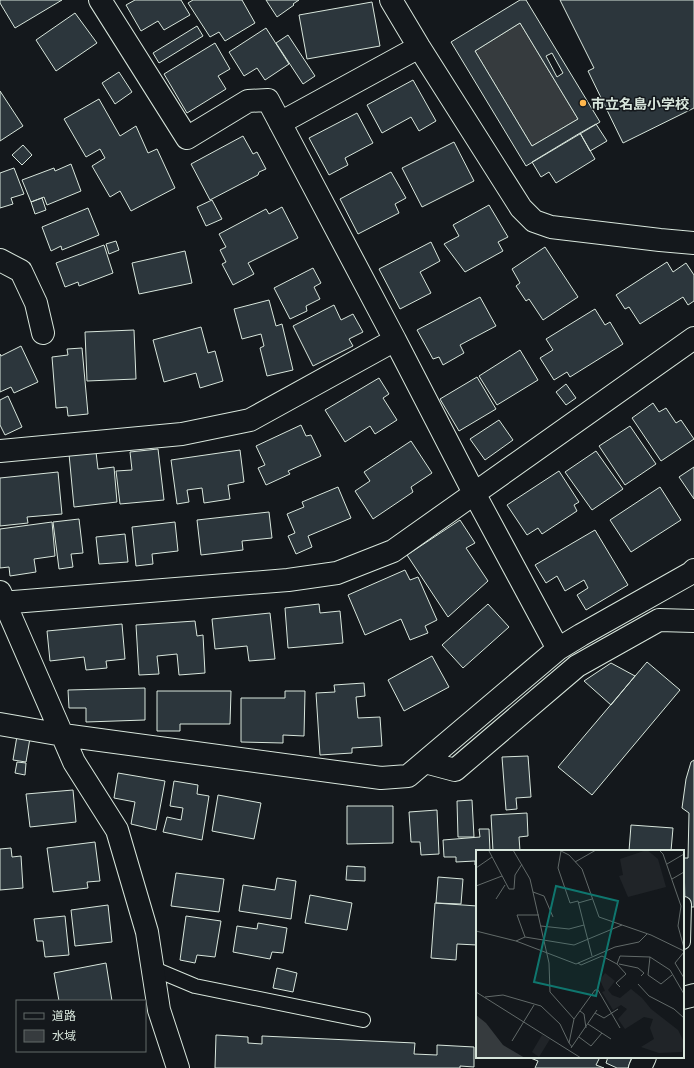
<svg xmlns="http://www.w3.org/2000/svg" width="694" height="1068" font-family="'Titillium Web','Noto Sans JP',sans-serif">
  <style>
    .water { fill: #363b3e; stroke: #939e99 }
    .building { fill: #2c363c; stroke: #d8e6dc; fill-rule: evenodd }
    .lines { fill: none; stroke-linecap: round; stroke-linejoin: round }
    .service-casing { stroke: #d8e6dc; stroke-width: 16 }
    .minor-casing { stroke: #d8e6dc; stroke-width: 24 }
    .service { stroke: #14181c; stroke-width: 14 }
    .minor { stroke: #14181c; stroke-width: 22 }
    .poi-dot { fill: #ffb74d; stroke: #14181c; stroke-width: 1.5 }
    .labels { text-anchor: middle; dominant-baseline: central; stroke-width: 3; stroke-linejoin: round; paint-order: stroke }
    .poi-label { font-size: 14px; font-weight: bold; fill: #d8e6dc; stroke: #14181c; text-anchor: start }
    .inset-road { fill: none; stroke: #626a69; stroke-width: 1 }
    .view { fill: #0f766e; fill-opacity: 0.15; stroke: #0f766e; stroke-width: 2 }
    .inset-edge { fill: none; stroke: #d8e6dc; stroke-width: 2 }
  </style>
  <rect width="100%" height="100%" fill="#14181c"/>
  <path class="water" d="M520,23l58,96 -46,27 -57,-95z"/>
  <path class="building" d="M0,0h62l-47,28 -15,-25z
    M135,0h46l9,15 -26,15 -6,-9 -17,10 -15,-26z
    M193,0h49l13,23 -30,18 -6,-9 -9,5 -22,-34z
    M266,0h33l-6,4 1,1 -17,12z
    M520,0h6l74,122 -74,44 -75,-124zM520,23l58,96 -46,27 -57,-95z
    M560,0h134v108l-71,35 -35,-72 6,-3z
    M372,2l8,44 -73,13 -8,-44z
    M75,13l22,30 -41,28 -20,-31z
    M197,26l6,10 -44,27 -6,-10z
    M266,28l23,36 -24,16 -8,-12 -13,8 -15,-24z
    M288,35l27,41 -12,8 -27,-41z
    M215,43l15,26 -12,7 8,13 -39,24 -23,-39z
    M552,53l11,20 -6,4 -11,-21z
    M119,72l13,20 -17,12 -13,-21z
    M413,80l23,41 -17,10 -8,-14 -29,16 -15,-28z
    M0,91l23,35 -23,15z
    M99,99l21,37 16,-10 12,27 9,-4 18,39 -44,23 -11,-20 -10,6 -18,-31 13,-8 -5,-9 -14,8 -22,-38z
    M357,113l16,30 -28,15 3,7 -19,10 -20,-37z
    M596,124l11,17 -17,10 -10,-18z
    M580,133l15,26 -39,24 -7,-11 -8,5 -9,-15z
    M243,136l10,18 4,-2 9,17 -7,3 -1,3 -48,25 -19,-36z
    M454,142l20,39 -52,26 -20,-39z
    M23,145l9,10 -10,10 -10,-10z
    M71,164l10,27 -34,14 -3,-8 -13,5 -9,-22 32,-12 1,3z
    M14,168l10,26 -13,4 2,6 -13,4v-35z
    M391,172l15,26 -11,6 4,9 -41,21 -18,-35z
    M42,198l4,12 -11,4 -4,-12z
    M212,200l10,19 -16,7 -9,-19z
    M489,205l19,32 -10,5 5,9 -38,21 -21,-28 15,-8 -6,-11z
    M282,207l16,31 -50,25 6,11 -21,11 -11,-21 4,-2 -6,-12 6,-3 -7,-13 47,-25 3,5z
    M88,208l11,27 -37,15 -1,-4 -10,5 -9,-24z
    M116,241l3,9 -10,4 -3,-10z
    M431,242l9,19 -20,11 11,21 -31,16 -21,-40z
    M104,245l9,28 -34,13 -1,-4 -13,5 -9,-24z
    M545,247l33,50 -35,23 -14,-21 -3,2 -10,-15 4,-3 -8,-14z
    M185,251l7,32 -53,11 -7,-31z
    M667,262l6,10 13,-9 8,12v26l-6,4 -5,-8 -43,27 -11,-17 -4,2 -9,-14z
    M313,268l8,15 -7,4 6,12 -14,7 1,5 -17,8 -16,-31z
    M480,297l16,29 -36,19 4,8 -21,12 -4,-8 -6,2 -16,-29z
    M269,300l7,26 6,-2 11,46 -26,6 -7,-28 4,-2 -3,-12 -19,5 -8,-30z
    M334,305l7,15 12,-6 10,18 -14,7 4,7 -40,20 -20,-40z
    M595,309l10,16 5,-3 13,22 -53,33 -3,-5 -13,8 -14,-22 13,-8 -7,-11z
    M201,327l7,26 7,-2 8,30 -23,7 -4,-15 -32,9 -11,-42z
    M134,330l2,49 -49,2 -2,-49z
    M21,346l17,36 -24,11 -3,-6 -11,5v-38l1,2z
    M82,348l6,66 -20,2 -1,-9 -11,1 -4,-51 16,-2 -1,-6z
    M520,350l18,30 -41,25 -18,-29z
    M477,377l19,32 -37,22 -19,-32z
    M379,378l10,16 -6,4 14,22 -22,14 -5,-8 -25,16 -20,-32z
    M566,384l10,14 -10,7 -10,-13z
    M8,396l14,31 -17,8 -5,-10v-25z
    M653,403l6,9 7,-4 10,15 5,-3 13,19 -33,22 -29,-43z
    M499,420l14,20 -28,20 -15,-21z
    M301,425l5,11 5,-1 10,21 -33,15 2,3 -24,11 -8,-17 7,-3 -9,-19z
    M630,426l26,38 -31,21 -26,-39z
    M411,441l21,32 -21,14 2,5 -40,27 -18,-28 15,-10 -6,-9z
    M158,449l6,51 -44,4 -4,-33 16,-1 -2,-18z
    M240,450l4,32 -16,3 2,14 -26,4 -2,-15 -15,2 2,12 -12,2 -6,-44z
    M596,451l27,38 -31,21 -27,-38z
    M96,452l2,17 16,-2 3,35 -43,5 -5,-53z
    M694,467v32l-15,-22z
    M559,471l20,31 -5,3 3,6 -35,23 -4,-6 -11,7 -20,-30z
    M58,472l4,42 -35,3 1,6 -28,3v-48z
    M338,487l13,31 -43,18 4,11 -16,7 -8,-18 7,-3 -8,-19 17,-7 -2,-5z
    M660,487l21,33 -50,32 -21,-32z
    M269,512l3,26 -30,3 1,9 -42,5 -4,-35z
    M79,519l4,34 -12,1 2,13 -14,2 -6,-47z
    M460,520l15,23 -9,5 22,33 -40,36 -41,-62z
    M52,522l3,34 -21,3 2,13 -26,4 -1,-9 -9,1v-39z
    M175,522l3,29 -26,3 1,10 -17,2 -4,-39z
    M595,530l33,55 -42,25 -9,-15 11,-7 -4,-8 -19,11 -8,-15 -11,7 -11,-18z
    M125,534l3,28 -29,2 -3,-27z
    M405,570l5,10 8,-3 19,43 -12,6 3,7 -18,7 -9,-21 -36,16 -17,-40z
    M319,604l1,9 20,-2 3,32 -55,5 -3,-40z
    M488,604l21,23 -46,41 -21,-23z
    M270,613l5,46 -26,2 -2,-15 -32,3 -3,-30z
    M195,621l2,15 6,-1 2,38 -26,2 -2,-21 -20,2 2,18 -20,1 -3,-50z
    M122,624l3,35 -19,2 1,7 -21,2 -2,-13 -34,4 -3,-30z
    M432,656l17,31 -45,24 -16,-31z
    M647,662l33,28 -88,105 -34,-28z
    M611,663l24,13 -24,29 -27,-24z
    M364,683l1,13 -9,1 2,21 22,-1 2,29 -30,2v5l-32,2 -4,-62 19,-1 -1,-7z
    M145,688v32l-59,2v-14h-17l-1,-18z
    M157,691h74l-1,33h-50v7h-23z
    M285,691h20l-1,45 -21,-1v8l-42,-1v-44h44z
    M17,736l13,2 -4,24 -13,-2z
    M528,756l3,41 -15,1 1,11 -11,1 -4,-53z
    M694,760v147h-2l-7,-1 -1,-48h4l1,-45 -7,-5 4,-29 5,-17z
    M17,762l9,1 -1,12 -10,-2z
    M118,773l47,8 -9,49 -25,-6 4,-22 -21,-4z
    M174,781l24,4 -1,9 12,2 -7,44 -39,-8 4,-15 14,3 2,-12 -13,-2z
    M73,790l3,32 -46,5 -4,-33z
    M218,795l43,8 -7,36 -42,-8z
    M472,800l2,37h-16l-1,-36z
    M347,806h46v37l-46,1z
    M437,810l2,44 -18,1 -1,-13h-9l-2,-30z
    M527,813l1,23 -9,1 1,14h-27l-2,-36z
    M631,825l42,3 -2,23h-42z
    M479,829h10l1,22h-13v14h-2v-4l-19,1v-5h-12l-1,-17 37,-3z
    M95,842l5,39 -13,1 1,6 -35,4 -6,-44z
    M11,848l1,9 9,-1 2,32 -23,2v-41z
    M347,866l18,1v14l-19,-1z
    M176,873l48,6 -5,33 -48,-6z
    M438,877l25,2 -2,25 -25,-1z
    M277,878l19,3 -5,38 -52,-8 4,-26 32,5z
    M310,895l42,8 -5,27 -42,-7z
    M435,903l42,3v39l-20,-1 -1,16 -25,-2z
    M108,905l4,37 -37,4 -4,-36z
    M65,916l4,39 -24,2 -2,-16h-6l-3,-22z
    M186,916l35,5 -6,36 -18,-2 -2,8 -15,-3z
    M258,923l29,5 -4,25 -11,-1 -2,7 -37,-7 4,-26 20,3z
    M106,963l6,38h-53l-5,-28z
    M277,968l20,5 -4,19 -20,-4z
    M216,1035l32,2v6l14,1v-8l153,7 -1,11 23,1v-10l37,2v20l-14,-1v2h-245z
    M528,1057h72l-4,8 8,3h-69l3,-7z
    M608,1057h24l-4,11h-11l-11,-5z"/>
  <g class="lines">
    <defs>
      <path id="service" d="M683,942l1,-38
        M152,968l43,18 168,34"/>
      <path id="minor" d="M391,0l28,47 102,161 13,13 17,6 109,13 34,3
        M280,123l139,-76
        M0,260l21,11 15,32 7,30
        M395,340l79,153 84,156
        M0,451l182,-17 68,-14 145,-80 -127,-240 -20,1 -61,37 -87,-138
        M0,592l74,170 43,68 30,102 12,78 19,58
        M0,603l288,-23 49,-7 56,-22 301,-213
        M0,724l63,11 318,43 27,-2 150,-127 23,-14 110,-62 3,-3
        M425,762l30,8 122,-104 82,-46 35,1
        M683,998l11,-3
        M640,1068l5,-11"/>
    </defs>
    <use href="#service" class="service-casing"/>
    <use href="#minor" class="minor-casing"/>
    <use href="#service" class="service"/>
    <use href="#minor" class="minor"/>
  </g>
  <circle class="poi-dot" cx="583" cy="103" r="4"/>
  <g class="labels">
    <g class="poi-label">
      <text x="591" y="103">市立名島小学校</text>
    </g>
  </g>
  <g transform="translate(476 850)">
    <rect width="208" height="208" fill="#14181c"/>
    <path d="M129,123l10,8 -7,9 4,5 8,3 11,-9 11,9 9,11 27,21 6,12 -2,10 -23,1 -18,-6 13,-8 -4,-11 3,-9 -9,-2 -19,12 -7,-10 9,-10 -6,-4 -8,5 -11,-18 3,-1 -5,-11zM66,185l8,4 -11,18 -7,-5z" fill="#202428"/>
    <path d="M171,0l11,9 8,28 -38,10 -9,-21 4,-1 -3,-16z" fill="#202428"/>
    <path d="M0,165l10,8 17,22 22,13h-49z" fill="#363b3e"/>
    <path class="inset-road" d="M12,0h17M37,0l17,29 19,84 1,29 24,27M83,0l10,5 13,14 17,48 52,18 33,16M183,0l4,4 18,52 -3,20 6,22M13,1l20,38h5l1,-14 7,-11M99,12l21,-12M191,14l17,-10M0,18l16,-11M196,29l12,-7M0,36l26,-10M57,42l11,4 9,21M20,49l9,-14M102,53l14,-4M108,75l8,31M65,76l28,3 15,-4 -6,-24 -8,2 -12,-35 3,-17M0,81l40,10 60,23 39,-17 24,-5 8,-8M49,87l-8,-22h22M40,91l9,-4 49,8 48,-20M208,102l-9,11 9,15M174,107l-2,18 13,9 11,-9M102,113l3,2 21,-9 15,8 3,-8 30,1 20,13 14,24M141,114l9,10 -10,9 4,4M143,114l19,4 6,5 -3,3M162,134l11,12 25,13 10,9M0,142l105,66M9,147l18,-2 38,11 19,18 9,19M104,161l4,3 2,14M119,163l9,5 14,-9M112,174l23,15M103,187l12,9 11,-13M36,191l22,-36M96,197l-3,-4 5,-24 21,-29h3l22,38M95,198l26,-38"/>
    <path class="view" d="M80,36l62,15 -22,95 -62,-14z"/>
    <rect width="208" height="208" class="inset-edge"/>
  </g>
  <rect x="16" y="1000" width="130" height="52" fill="#14181c" stroke="#626a69"/>
  <rect x="24" y="1013" width="20" height="6" fill="#14181c" stroke="#626a69"/>
  <text x="52" y="1020" font-size="12" fill="#d8e6dc">道路</text>
  <rect x="24" y="1030" width="20" height="12" fill="#363b3e" stroke="#626a69"/>
  <text x="52" y="1040" font-size="12" fill="#d8e6dc">水域</text>
</svg>
